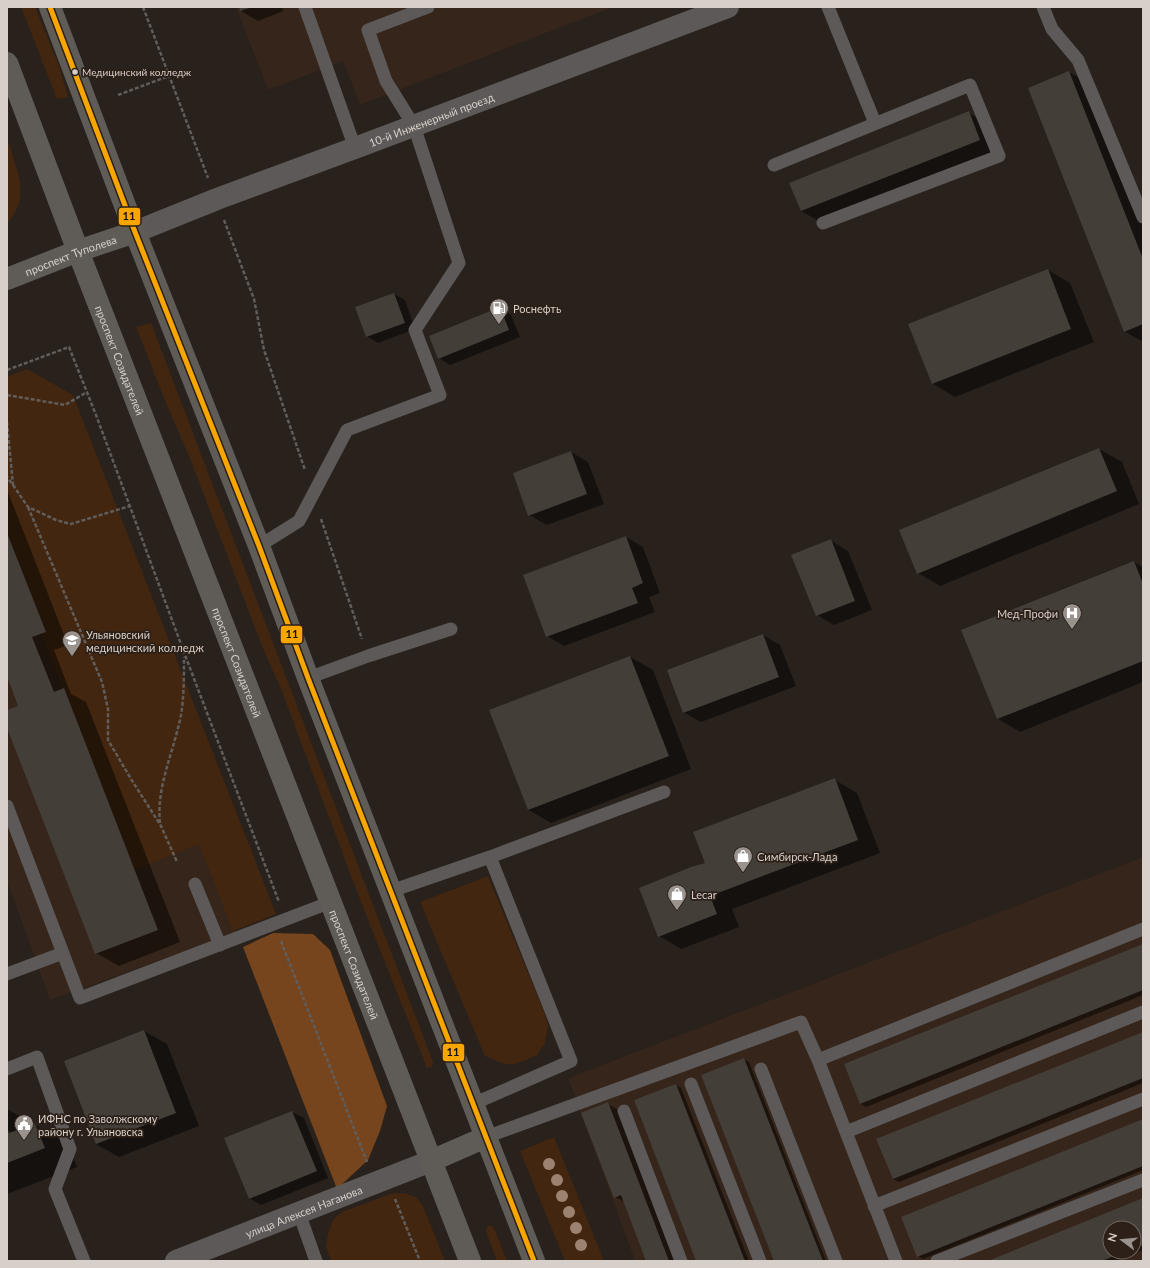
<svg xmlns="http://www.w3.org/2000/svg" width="1150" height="1268" font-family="Lato,sans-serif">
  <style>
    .built { fill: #35251a; fill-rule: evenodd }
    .green { fill: #432610 }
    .forest { fill: #76451d }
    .shadow { fill: #0007; fill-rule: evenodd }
    .building { fill: #443e39 }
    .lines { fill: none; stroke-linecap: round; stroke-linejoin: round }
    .path { stroke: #615d5a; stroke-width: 2.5; stroke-dasharray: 4 2; stroke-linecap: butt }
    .lane { stroke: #5d5958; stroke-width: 13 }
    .street { stroke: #5d5958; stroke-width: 22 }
    .secondary { stroke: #5f5c58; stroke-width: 22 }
    .bus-1-casing { stroke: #2c2018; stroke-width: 8 }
    .bus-1 { stroke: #f7a600; stroke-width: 5 }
    .tree { fill: #9c8270 }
    .bus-dot { fill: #d7cfca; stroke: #2c2018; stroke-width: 1.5 }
    .labels { text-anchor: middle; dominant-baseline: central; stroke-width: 3.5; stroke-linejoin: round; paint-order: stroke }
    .bus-label { font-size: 10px; fill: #d7cfca; stroke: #2c2018; text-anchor: start }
    .street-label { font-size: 11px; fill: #d7cfca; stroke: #2c2018 }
    .poi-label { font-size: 11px; fill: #d7cfca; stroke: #2c2018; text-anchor: start }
    .line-badge { stroke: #2c2018; stroke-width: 1.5 }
    .pale-badge-label { font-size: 11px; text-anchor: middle; font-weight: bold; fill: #111 }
  </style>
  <rect width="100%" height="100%" fill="#28211c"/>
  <path class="built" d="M236,7h377l-253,98 -17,-44 -75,29z
    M50,417l186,516 -186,67 -43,-119v-448z
    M1143,857v404h-508l-67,-183zM1110,1228h24v24h-24z"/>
  <path class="green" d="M21,7h14l24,59 9,31 -11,2z
    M7,140c3,4 5,12 6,17 8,24 14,46 -6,66z
    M151,323l282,739 -1,5 -6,1 -1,-5 -66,-166 -78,-208 -17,-38 -75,-195 -23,-53 -30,-76z
    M27,369l46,26 203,519 -43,17 -34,-87 -65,26 -127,-324v-169z
    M488,876l56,136 4,14 -3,17 -8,12 -11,5 -11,4h-11l-19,-8 -65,-154z
    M554,1137l50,124h-39l-45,-110z
    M404,1193l12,4 7,9 22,55h-114l-5,-14 2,-14 5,-13 9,-8 48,-18z
    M488,1226h4l3,4 12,31h-10l-10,-27 -1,-4z"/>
  <path class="forest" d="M273,933l40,1 17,16 57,156 -7,25 -12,29 -31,29 -94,-242z"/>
  <path class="shadow" d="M240,7h42l1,4 -25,10 -17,-10z
    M1069,72l23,13 51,130v127l-19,-11z
    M969,113l17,10 11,27 -178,71 -18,-10z
    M1048,270l22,13 24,59 -139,55 -22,-13z
    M394,294l11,6 10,29 -37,14 -12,-7z
    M500,308l11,7 9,22 -70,28 -11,-7z
    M1099,449l23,13 17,42 -199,82 -22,-13z
    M571,452l17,10 16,42 -57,21 -18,-10z
    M7,491l1,1 60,153 -14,5 17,44 15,8 94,240 -61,24 -23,-13 -89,-228v-14l13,-5 -13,-32z
    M626,537l17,10 17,46 -11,4 6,15 -91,34 -17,-10z
    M831,541l17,10 24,59 -38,15 -17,-10z
    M1134,562l9,5v115l-123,50 -23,-14z
    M763,635l17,10 16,41 -95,36 -18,-10z
    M630,657l23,13 38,99 -140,54 -22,-13 -38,-99z
    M835,780l22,13 23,60 -148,56 7,18 -58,22 -22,-13 47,-72z
    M1143,945v50l-277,112 -5,-3 -15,-39z
    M144,1031l23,13 32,82 -80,31 -23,-13z
    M1143,1033v50l-244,99 -6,-3z
    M743,1059l6,3 77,199h-51z
    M676,1085l5,3 68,173h-52z
    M608,1104l22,13 56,144h-39l-22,-59 -10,-5z
    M7,1109l23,13 1,4 4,-1 32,18 10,24 -70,27z
    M292,1112l12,6 24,60 -67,27 -12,-7z
    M1143,1120v50l-220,89 -5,-3z
    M1143,1199v51l-28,11h-125zM1110,1228h24v24h-24z"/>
  <path class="building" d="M239,7h13l-12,4z
    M1069,71l74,188v65l-19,8 -96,-244z
    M969,111l11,29 -179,71 -12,-28z
    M1048,269l23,60 -139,55 -24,-60z
    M394,293l11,30 -39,14 -11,-30z
    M500,307l9,23 -71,29 -9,-23z
    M1099,448l18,43 -200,83 -18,-44z
    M571,451l16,43 -59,22 -15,-43z
    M7,533l39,99 -14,5 22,55 10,-4 94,242 -63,24 -88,-226v-18l11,-4 -11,-30z
    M626,536l17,47 -11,5 6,15 -92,34 -23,-62z
    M831,539l24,62 -39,15 -25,-61z
    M1134,561l9,23v77l-146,58 -36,-89z
    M763,634l16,43 -96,36 -16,-43z
    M630,656l39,100 -141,54 -39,-100z
    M835,778l23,62 -148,56 7,18 -59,23 -19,-49 52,-21 14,-4 -12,-31z
    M1143,944v46l-283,114 -16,-40z
    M144,1030l32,83 -80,31 -32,-83z
    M1143,1032v46l-250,101 -17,-40z
    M744,1058l79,203h-49l-73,-186z
    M676,1084l69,177h-49l-62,-161z
    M608,1102l61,159h-23l-25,-66 -7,3 -33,-85z
    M292,1111l25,60 -68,28 -25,-61z
    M1143,1119v47l-226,91 -16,-40z
    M35,1124l10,24 -38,15v-36l2,6z
    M1143,1198v47l-9,3v-20h-24v24h14l-22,9h-114z"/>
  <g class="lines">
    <path class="path" d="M143,7l65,171
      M118,95l51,-19
      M224,220l30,79 10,51 41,120
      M7,370l62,-23 27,68 89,240 94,247
      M7,395l58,10 22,-13
      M7,422l6,63 -6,-8
      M13,485l15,22 28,13 15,4 59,-18
      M28,507l74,175 6,27v31l23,39 30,47 16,36
      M321,519l41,120
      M160,823c-4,-36 14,-72 21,-108 3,-18 3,-39 3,-58
      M281,941l86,221
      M395,1199l25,62"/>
    <path class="lane" d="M305,7l50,141
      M828,7l47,116
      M1043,7l9,22 26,31 65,157
      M774,165l196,-80 29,71 -176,67
      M259,546l40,-25 48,-91 93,-35 -25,-65 44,-67 -45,-137 -28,-45 -18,-51 60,-23
      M308,678l60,-22 83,-27
      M7,806l73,192 251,-96
      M195,884l25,61
      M391,891l99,-34 174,-65
      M7,974l56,-21
      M818,1060l325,-131
      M7,1069l30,-12 33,92 -15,40 29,72
      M761,1069l75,192
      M691,1084l69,177
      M473,1104l98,-43 -81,-204
      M624,1111l57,150
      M846,1132l297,-120
      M486,1137l315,-115 17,38 78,201
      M874,1206l269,-107
      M299,1213l17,48
      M937,1261l206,-81"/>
    <g class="street">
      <path id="s1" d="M135,232l82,-33 138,-51 373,-141"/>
      <path id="s2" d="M176,1261l255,-100"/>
    </g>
    <g class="secondary">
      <path d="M50,7l85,225 124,314 49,132 226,583"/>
      <path id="s3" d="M7,63l71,188 392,1010"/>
      <path id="s4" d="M7,279l71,-28 57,-19"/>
      <path d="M431,1161l55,-24"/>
    </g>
    <defs>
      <path id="bus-1" d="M50,7l85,225 124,314 49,132 226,583"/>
    </defs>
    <use href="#bus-1" class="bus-1-casing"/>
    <use href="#bus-1" class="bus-1"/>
  </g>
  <g class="tree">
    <circle cx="549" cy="1164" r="6"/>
    <circle cx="557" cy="1180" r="6"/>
    <circle cx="562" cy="1196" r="6"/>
    <circle cx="569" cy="1212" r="6"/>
    <circle cx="576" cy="1228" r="6"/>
    <circle cx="581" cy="1245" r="6"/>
  </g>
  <defs>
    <symbol id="fuel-pin" viewBox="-11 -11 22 30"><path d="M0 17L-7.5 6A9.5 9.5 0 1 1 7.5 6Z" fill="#9a928d" stroke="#2c2018"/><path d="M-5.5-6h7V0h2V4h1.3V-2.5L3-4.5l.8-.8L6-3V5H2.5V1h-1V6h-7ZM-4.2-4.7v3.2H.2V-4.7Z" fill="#fff"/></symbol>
    <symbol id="hospital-pin" viewBox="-11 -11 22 30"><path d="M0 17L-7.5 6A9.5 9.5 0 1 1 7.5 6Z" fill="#9a928d" stroke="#2c2018"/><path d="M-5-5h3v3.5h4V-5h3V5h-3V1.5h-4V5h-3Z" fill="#fff"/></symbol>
    <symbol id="university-pin" viewBox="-11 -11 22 30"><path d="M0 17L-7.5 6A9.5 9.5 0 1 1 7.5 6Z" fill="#9a928d" stroke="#2c2018"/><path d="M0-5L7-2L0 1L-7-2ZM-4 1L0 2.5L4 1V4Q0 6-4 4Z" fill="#fff"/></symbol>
    <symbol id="shop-pin" viewBox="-11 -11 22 30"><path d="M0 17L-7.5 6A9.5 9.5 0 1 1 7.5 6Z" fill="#9a928d" stroke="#2c2018"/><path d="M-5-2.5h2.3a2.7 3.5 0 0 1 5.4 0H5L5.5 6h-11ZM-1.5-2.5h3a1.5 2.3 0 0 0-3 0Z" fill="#fff"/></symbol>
    <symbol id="civic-pin" viewBox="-11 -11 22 30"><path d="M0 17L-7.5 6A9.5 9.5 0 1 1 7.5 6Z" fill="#9a928d" stroke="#2c2018"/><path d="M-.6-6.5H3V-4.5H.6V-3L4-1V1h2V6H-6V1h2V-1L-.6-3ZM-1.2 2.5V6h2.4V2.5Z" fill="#fff"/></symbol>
  </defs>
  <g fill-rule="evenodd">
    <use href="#fuel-pin" x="488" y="297" width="22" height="30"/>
    <use href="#hospital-pin" x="1061" y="602" width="22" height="30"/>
    <use href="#university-pin" x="61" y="629" width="22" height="30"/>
    <use href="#shop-pin" x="732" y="845" width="22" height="30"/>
    <use href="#shop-pin" x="666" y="883" width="22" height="30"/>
    <use href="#civic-pin" x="13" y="1113" width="22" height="30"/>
  </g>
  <circle class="bus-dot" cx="75" cy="72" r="3.5"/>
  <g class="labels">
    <g class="bus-label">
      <text x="82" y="72">Медицинский колледж</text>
    </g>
    <g class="street-label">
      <text stroke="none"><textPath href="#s1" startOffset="317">10-й Инженерный проезд</textPath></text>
      <text stroke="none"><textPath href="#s4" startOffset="68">проспект Туполева</textPath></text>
      <text stroke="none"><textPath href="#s3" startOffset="318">проспект Созидателей</textPath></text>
      <text stroke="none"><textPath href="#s3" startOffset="642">проспект Созидателей</textPath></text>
      <text stroke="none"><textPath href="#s3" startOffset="966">проспект Созидателей</textPath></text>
      <text stroke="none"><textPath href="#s2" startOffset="137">улица Алексея Наганова</textPath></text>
    </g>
    <g class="poi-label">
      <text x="513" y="308">Роснефть</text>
      <text x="1058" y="613" text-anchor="end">Мед-Профи</text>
      <text x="86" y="634">Ульяновский<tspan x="86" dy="13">медицинский колледж</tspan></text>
      <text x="757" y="856">Симбирск-Лада</text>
      <text x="691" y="894">Lecar</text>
      <text x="38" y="1118">ИФНС по Заволжскому<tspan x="38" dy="13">району г. Ульяновска</tspan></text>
    </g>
  </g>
  <g class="line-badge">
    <rect x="118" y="207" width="23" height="19" rx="4" fill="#f7a600"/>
    <rect x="280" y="625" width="23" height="19" rx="4" fill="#f7a600"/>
    <rect x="442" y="1043" width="23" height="19" rx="4" fill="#f7a600"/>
  </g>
  <g class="pale-badge-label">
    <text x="129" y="220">11</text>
    <text x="292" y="638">11</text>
    <text x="453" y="1056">11</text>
  </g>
  <rect width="1150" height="1268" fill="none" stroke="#d7cfca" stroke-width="16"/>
  <g transform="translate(1122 1240) rotate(286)"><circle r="19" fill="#2c2018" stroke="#70665f"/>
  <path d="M0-3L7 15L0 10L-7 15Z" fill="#9a928d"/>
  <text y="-6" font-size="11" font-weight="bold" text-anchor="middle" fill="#d7cfca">N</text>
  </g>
</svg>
